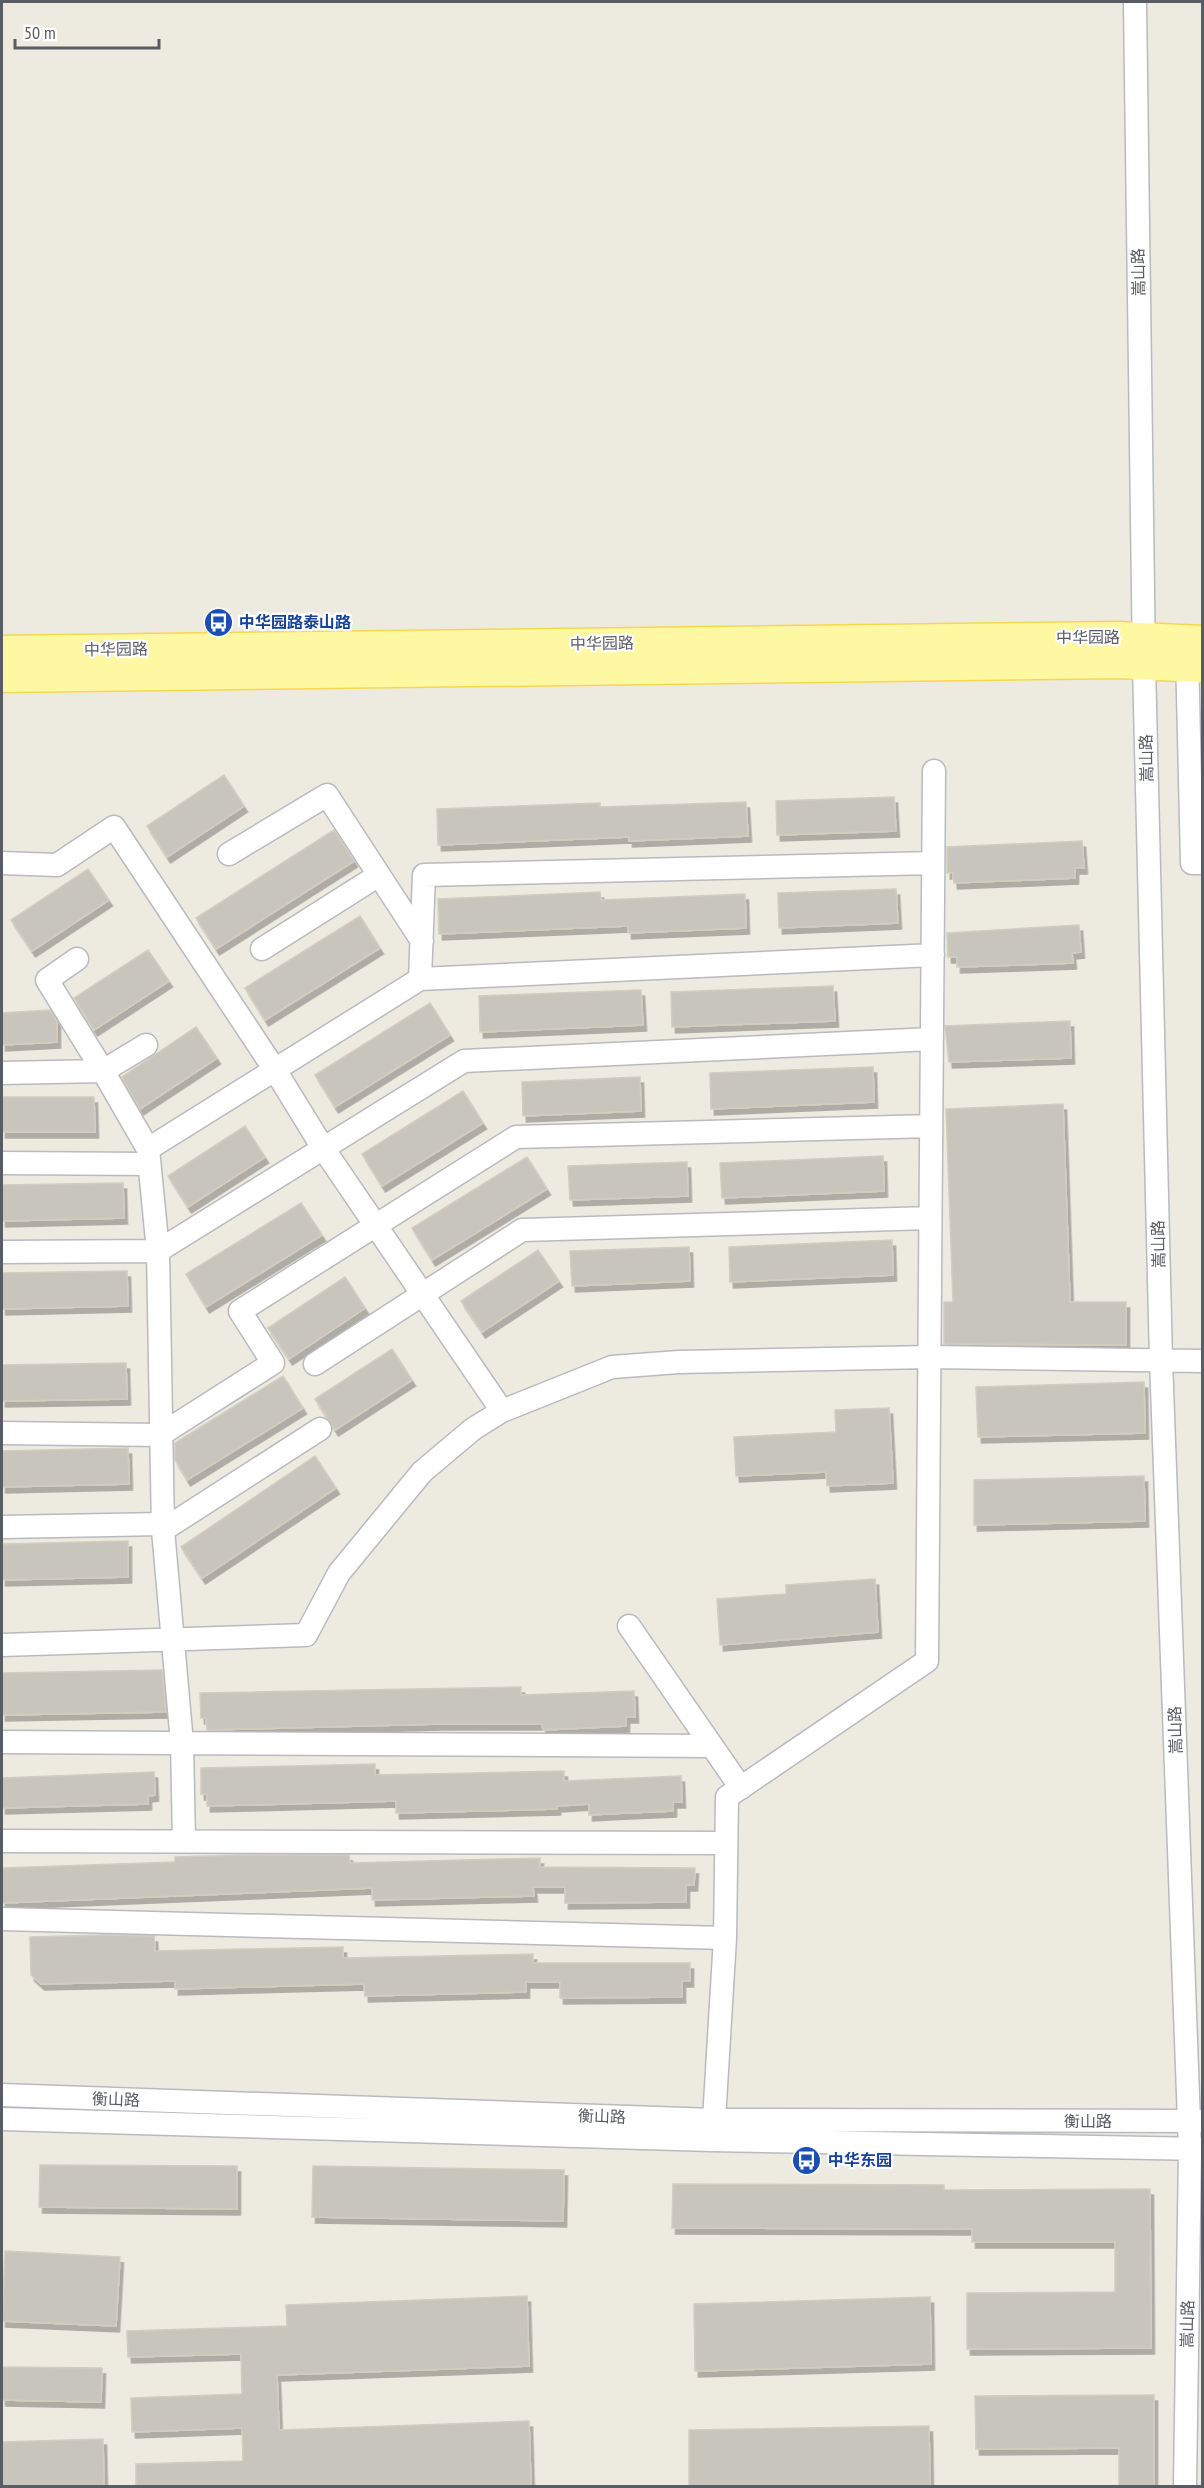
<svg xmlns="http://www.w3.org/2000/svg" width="1204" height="2488" font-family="'PT Sans Narrow','Noto Sans SC',sans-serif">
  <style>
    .building { fill: #c8c5bd; stroke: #d2cdbe; stroke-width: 1.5; filter: url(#shadow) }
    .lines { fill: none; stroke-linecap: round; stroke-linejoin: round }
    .minor-casing { stroke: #b8bac0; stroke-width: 25 }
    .major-casing { stroke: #f7d74f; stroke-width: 31 }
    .minor { stroke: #fff; stroke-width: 22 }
    .major { stroke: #fff8a3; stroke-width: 28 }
    .labels { text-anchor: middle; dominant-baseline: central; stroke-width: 4.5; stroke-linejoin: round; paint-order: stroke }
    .street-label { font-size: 16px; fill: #595c62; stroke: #fff }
    .transit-label { font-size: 16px; font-weight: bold; fill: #164399; stroke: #fff; text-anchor: start }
  </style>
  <defs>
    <filter id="shadow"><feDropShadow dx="3.5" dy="6" stdDeviation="0" flood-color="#0004"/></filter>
  </defs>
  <rect width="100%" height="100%" fill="#edebe0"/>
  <path class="building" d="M224,775l20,31 -77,51 -20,-31z
    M894,797l2,34 -119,4 -1,-34z
    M746,802l2,34 -119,5v-4l-191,8 -1,-36 163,-6v4z
    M334,830l20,31 -138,88 -20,-31z
    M1082,841l2,27h-9v10l-121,5 -1,-11 -6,1v-26z
    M88,869l21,31 -77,51 -21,-31z
    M896,889l2,34 -119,5 -1,-35z
    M600,892l1,8 144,-6 1,34 -118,5v-7l-189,8 -1,-35z
    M360,916l20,32 -115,72 -20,-32z
    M1079,925l2,27 -9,1 1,10 -116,4v-10h-9l-1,-24z
    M148,950l21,31 -75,49 -20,-32z
    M833,986l2,35 -163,6 -1,-35z
    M641,990l2,35 -163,7 -1,-36z
    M430,1003l20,32 -115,72 -20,-32z
    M50,1010l7,11v21l-55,3v-32z
    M1070,1021l1,37 -122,4 -4,-36z
    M196,1027l21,31 -77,51 -18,-32z
    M873,1067l1,35 -163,7 -1,-36z
    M640,1077l1,34 -118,5 -1,-34z
    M463,1091l20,32 -101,63 -20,-32z
    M2,1097h92l1,35h-93z
    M1063,1104l7,198h56v43l-182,-1v-42h9l-7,-193z
    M245,1126l20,31 -77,50 -20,-31z
    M883,1156l1,35 -162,7 -2,-35z
    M527,1157l20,32 -115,71 -20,-32z
    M687,1162l1,34 -118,4 -2,-34z
    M123,1183l1,35 -122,3v-36z
    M301,1203l21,32 -116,72 -20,-33z
    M892,1240l1,35 -163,7 -1,-35z
    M689,1247l1,34 -118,5 -2,-35z
    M538,1250l21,31 -77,51 -21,-31z
    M127,1271l1,35 -126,3v-36z
    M345,1277l20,31 -76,51 -21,-31z
    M392,1349l20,31 -77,50 -20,-31z
    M126,1363l1,36 -125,2v-36z
    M283,1376l20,32 -116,72 -12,-20v-17z
    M1144,1382l1,51 -167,4 -2,-50z
    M889,1408l4,75 -66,3 -1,-14 -90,4 -2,-39 102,-5 -1,-22z
    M128,1448l1,36 -127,3v-36z
    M315,1456l21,32 -134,90 -21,-31z
    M1144,1476l1,45 -171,4v-45z
    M128,1541v36l-126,3v-36z
    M875,1579l3,53 -158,13 -3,-46 69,-5v-9z
    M162,1670l4,42 -164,3v-42z
    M521,1687v8l113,-4 1,26h-9v9l-83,4 -1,-6h-104l-231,6 -1,-12h-5l-1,-25z
    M375,1764v11l189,-4v10l117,-5 1,26h-9v9l-47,2 -37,2v-11l-32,2v3l-161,4v-12l-189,5v-12h-6v-26z
    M154,1772l1,23 -7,1v8l-146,4v-30z
    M239,1855h110l1,8 190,-5v9l155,1 -1,17h-8v17l-121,1v-16h-32l1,9 -162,4v-12l-370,15v-35l173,-6v-5z
    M106,1935l48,1 1,15 188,-4v11l190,-4v9h157v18h-8v16l-122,1v-16h-34v10l-161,4 -1,-12 -189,5v-8l-134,3 -10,-9 -1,-38z
    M40,2165l197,1v43l-198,-2z
    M313,2166l251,4 -1,51 -251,-4z
    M673,2184l271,1v5l206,-1 1,159 -184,1v-56l148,-1v-50h-143v-13l-300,-1z
    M5,2251l115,6 -4,69 -114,-5z
    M527,2296l2,70 -252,9 2,55 250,-9 2,66h-395v-23l107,-3 -1,-33 -110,4 -1,-34 111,-4 -1,-40 -113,3 -1,-26 160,-5 -1,-21z
    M930,2297l1,67 -236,7 -1,-67z
    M2,2367l100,1 -1,34 -99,-2z
    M1154,2395v92h-35v-39l-143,1 -1,-53z
    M929,2426l1,61h-241v-57z
    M103,2439l1,48h-102v-45z"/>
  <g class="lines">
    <defs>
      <path id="minor" d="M1135,2l9,663 17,695 29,789 -5,337
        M1187,653l5,210h10
        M229,854l98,-59 95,146
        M2,863l55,2 57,-38 161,243 48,78 179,263
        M262,949l117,-74
        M420,979l4,-104 509,-12
        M146,1045l-43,26 45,78
        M2,1073l101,-2 -56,-91 30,-21
        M2,1163l147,1
        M2,1252l156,-1 306,-190 468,-22
        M315,1364l207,-134 408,-12
        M2,1433l158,2 113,-72 -33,-52 276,-174 415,-11
        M2,1527l161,-3
        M163,1530l157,-101
        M629,1626l112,162
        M2,1645l304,-10 33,-62 83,-101 51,-43 29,-18 110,-44 67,-5 251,-5 272,4
        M2,1742l710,4
        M2,1841l724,2
        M184,1841l-2,-98 -19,-213 -5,-279 -10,-102 272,-170 513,-24
        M2,1919l723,19
        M2,2095l712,25 488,1
        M2,2119l709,21 491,9
        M714,2120l11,-182 2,-141 200,-136 7,-890"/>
      <path id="major" d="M2,650l1116,-14 84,4
        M2,678l1115,-14 85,4"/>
    </defs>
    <use href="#minor" class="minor-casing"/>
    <use href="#major" class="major-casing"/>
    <use href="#minor" class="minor"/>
    <use href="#major" class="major"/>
  </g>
  <defs>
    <symbol id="bus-disc" viewBox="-11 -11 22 22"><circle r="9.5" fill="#1a4fb4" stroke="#fff"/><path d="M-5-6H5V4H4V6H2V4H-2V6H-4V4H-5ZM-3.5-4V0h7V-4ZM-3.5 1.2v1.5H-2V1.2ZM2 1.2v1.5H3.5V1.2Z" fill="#fff"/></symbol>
  </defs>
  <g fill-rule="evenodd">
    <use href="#bus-disc" x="202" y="606" width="33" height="33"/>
    <use href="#bus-disc" x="790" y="2144" width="33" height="33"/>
  </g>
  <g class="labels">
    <g class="street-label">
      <text transform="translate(1138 272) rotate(-91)">嵩山路</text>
      <text x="1088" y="637">中华园路</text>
      <text transform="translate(602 643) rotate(-1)">中华园路</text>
      <text transform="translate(116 649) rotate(-1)">中华园路</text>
      <text transform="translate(1146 758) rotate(-91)">嵩山路</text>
      <text transform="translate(1158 1244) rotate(-91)">嵩山路</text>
      <text transform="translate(1175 1730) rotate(-92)">嵩山路</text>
      <text transform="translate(116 2099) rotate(2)">衡山路</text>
      <text transform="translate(602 2116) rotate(2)">衡山路</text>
      <text x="1088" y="2121">衡山路</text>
      <text transform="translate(1187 2324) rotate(-89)">嵩山路</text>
    </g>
    <g class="transit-label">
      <text x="239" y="622">中华园路泰山路</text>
      <text x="828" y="2160">中华东园</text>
    </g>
  </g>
  <rect width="1204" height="2488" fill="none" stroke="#595c62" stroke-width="6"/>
  <path d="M15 39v9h144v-9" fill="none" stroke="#595c62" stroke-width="3"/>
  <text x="24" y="39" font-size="18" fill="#595c62" stroke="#ffffff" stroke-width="4.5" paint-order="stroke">50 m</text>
</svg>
